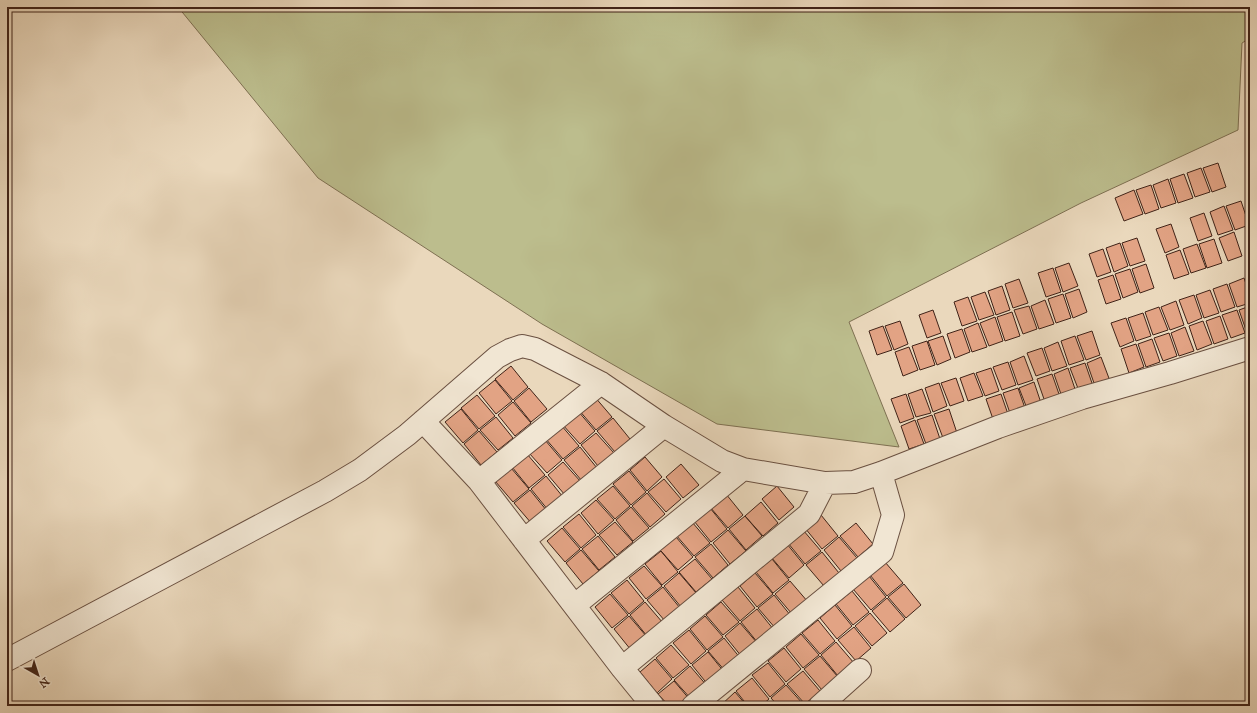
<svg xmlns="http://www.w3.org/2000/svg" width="1257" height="713" font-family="'IM FELL Great Primer',serif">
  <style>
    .green { fill: #bcbd8d; stroke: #7e7052 }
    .building { fill: #e2a384; stroke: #402318 }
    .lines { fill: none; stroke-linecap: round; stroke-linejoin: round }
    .street-casing { stroke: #6a5041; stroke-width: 24 }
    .street { stroke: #f1e6d3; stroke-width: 22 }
  </style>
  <rect width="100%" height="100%" fill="#ead8bc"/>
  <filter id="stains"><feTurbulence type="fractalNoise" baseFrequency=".005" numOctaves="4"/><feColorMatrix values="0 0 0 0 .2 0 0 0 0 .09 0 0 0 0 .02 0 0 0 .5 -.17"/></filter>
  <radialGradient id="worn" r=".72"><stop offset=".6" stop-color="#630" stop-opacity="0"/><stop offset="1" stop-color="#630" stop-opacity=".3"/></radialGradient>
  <path class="green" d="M178,7h1072v31l-8,5 -4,87 -157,73 -232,119 50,125 -182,-23 -175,-100 -224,-146z"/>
  <path class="building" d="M1218,163l8,24 -14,5 -9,-24z
    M1201,168l9,24 -15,5 -8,-24z
    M1184,174l9,24 -15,5 -8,-24z
    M1168,179l8,24 -15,5 -8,-23z
    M1151,185l8,24 -14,5 -9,-24z
    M1134,190l9,24 -19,7 -9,-23z
    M1241,201l8,24 -14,5 -9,-24z
    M1224,206l9,24 -15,5 -8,-23z
    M1204,213l8,23 -14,5 -8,-23z
    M1171,224l8,23 -14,6 -9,-24z
    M1234,232l8,24 -14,5 -9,-23z
    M1137,238l8,23 -15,5 -8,-23z
    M1214,239l8,24 -15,5 -8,-24z
    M1120,243l8,23 -14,6 -8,-24z
    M1197,244l9,24 -15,5 -8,-24z
    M1103,249l8,23 -14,5 -8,-23z
    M1180,250l9,24 -15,5 -8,-24z
    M1069,263l9,23 -15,6 -8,-24z
    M1146,264l8,24 -14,5 -8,-24z
    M1053,268l8,24 -15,5 -8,-24z
    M1130,269l8,23 -15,6 -8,-24z
    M1113,275l8,24 -15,5 -8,-24z
    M1244,278l6,18v7l-13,4 -8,-23z
    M1019,279l9,24 -15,5 -8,-24z
    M1227,284l8,23 -14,5 -8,-23z
    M1002,286l8,24 -14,5 -8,-24z
    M1079,289l8,23 -14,6 -8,-24z
    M1210,290l9,23 -15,5 -8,-23z
    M985,292l9,23 -15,5 -8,-23z
    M1063,294l8,24 -15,5 -8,-24z
    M1194,295l8,23 -14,6 -9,-24z
    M968,297l9,24 -15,5 -8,-24z
    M1045,300l9,24 -15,5 -8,-23z
    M1176,301l8,24 -14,5 -9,-23z
    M1029,306l8,23 -14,5 -9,-24z
    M1250,306v26l-3,1 -8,-23z
    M1159,307l9,23 -15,5 -8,-23z
    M933,310l8,23 -14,5 -8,-23z
    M1237,310l8,23 -14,5 -9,-23z
    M1012,312l8,24 -15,5 -8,-24z
    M1143,313l8,23 -15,5 -8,-23z
    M1220,316l8,23 -14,5 -8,-23z
    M995,317l8,24 -14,5 -9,-23z
    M1126,318l8,23 -14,6 -9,-24z
    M900,321l8,23 -14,6 -9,-24z
    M1203,321l9,23 -15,6 -8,-24z
    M978,323l9,24 -15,5 -8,-23z
    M883,326l9,24 -15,5 -8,-24z
    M1185,327l9,24 -15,5 -8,-23z
    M962,329l8,23 -15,6 -8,-24z
    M1092,331l8,24 -14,5 -9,-24z
    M1169,333l8,23 -14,5 -9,-23z
    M943,336l8,23 -14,6 -9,-24z
    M1075,336l9,24 -15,5 -8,-24z
    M1152,339l8,23 -14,5 -8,-23z
    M927,341l8,24 -15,5 -8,-24z
    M1058,342l9,24 -15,5 -8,-23z
    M1136,344l8,23 -15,6 -8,-24z
    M909,347l9,23 -15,6 -8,-24z
    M1042,348l8,23 -14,5 -9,-23z
    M1024,356l9,24 -15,5 -8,-23z
    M1101,357l9,24 -15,5 -8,-23z
    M1008,362l8,23 -14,5 -9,-23z
    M1085,363l8,23 -14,5 -9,-23z
    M511,366l17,21 -15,13 -18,-21z
    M991,368l8,23 -14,5 -9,-23z
    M1068,368l8,24 -14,5 -8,-23z
    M974,373l9,23 -15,5 -8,-23z
    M1052,374l8,23 -15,5 -8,-23z
    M956,378l8,23 -14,5 -9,-23z
    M495,380l17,21 -16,13 -17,-21z
    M1034,382l8,24 -14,5 -9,-23z
    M939,383l8,23 -14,6 -8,-24z
    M529,388l18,21 -16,13 -17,-21z
    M1018,388l8,23 -15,5 -8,-23z
    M922,389l9,24 -15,4 -8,-23z
    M906,394l8,24 -14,5 -9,-24z
    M1001,394l8,23 -15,5 -8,-23z
    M477,395l18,21 -16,13 -18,-21z
    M594,396l18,21 -16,13 -18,-21z
    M513,402l18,21 -16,13 -17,-21z
    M461,409l17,21 -15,13 -18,-21z
    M949,409l8,24 -14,5 -9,-24z
    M578,411l17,20 -15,13 -18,-20z
    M932,415l8,24 -14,5 -9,-24z
    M496,417l17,21 -15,12 -18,-20z
    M613,418l17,21 -15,13 -18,-21z
    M915,420l9,24 -15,5 -8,-23z
    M561,425l18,21 -16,13 -18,-21z
    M479,431l18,21 -16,13 -17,-21z
    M596,433l18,20 -16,13 -17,-21z
    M545,440l17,20 -15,13 -18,-20z
    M580,447l17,21 -15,13 -18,-21z
    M527,454l18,21 -16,13 -17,-21z
    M645,457l17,20 -15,14 -17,-21z
    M563,462l18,20 -16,13 -17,-20z
    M681,464l18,21 -16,13 -17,-21z
    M511,468l18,21 -16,13 -18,-21z
    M629,471l17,21 -15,13 -18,-21z
    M546,476l17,21 -15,13 -17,-21z
    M664,479l17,20 -15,13 -18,-20z
    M613,486l17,20 -15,13 -18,-20z
    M777,486l17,21 -15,13 -17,-21z
    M530,490l17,21 -15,13 -18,-21z
    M647,493l18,21 -15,13 -18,-21z
    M726,494l17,21 -15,13 -18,-21z
    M596,500l18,20 -16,14 -17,-21z
    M761,502l17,21 -15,13 -18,-20z
    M631,507l18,21 -16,13 -17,-21z
    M710,508l17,21 -16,13 -17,-21z
    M579,514l17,21 -15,13 -18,-21z
    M821,515l17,21 -16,13 -17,-21z
    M745,516l17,20 -16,14 -17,-21z
    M615,522l18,20 -16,13 -18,-20z
    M692,522l18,21 -16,13 -18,-21z
    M856,523l17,21 -15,13 -18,-21z
    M562,528l18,21 -15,13 -18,-21z
    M728,530l18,21 -16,13 -17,-21z
    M803,530l18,21 -16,13 -17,-21z
    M598,536l17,21 -16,13 -17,-21z
    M676,537l17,20 -15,13 -18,-20z
    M839,537l18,21 -16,13 -17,-21z
    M711,544l17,21 -15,13 -18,-21z
    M787,544l17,21 -15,13 -18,-21z
    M581,550l18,21 -16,13 -17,-21z
    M661,551l17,21 -16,13 -17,-21z
    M822,552l17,21 -15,13 -18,-21z
    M695,559l17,20 -16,13 -17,-20z
    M772,559l17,21 -16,13 -17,-21z
    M885,562l18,21 -16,13 -17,-21z
    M644,566l18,20 -16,13 -17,-21z
    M679,573l18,21 -16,13 -17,-21z
    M755,573l18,21 -16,13 -17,-21z
    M869,576l17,21 -15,13 -18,-21z
    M627,580l17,21 -15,13 -18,-21z
    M790,581l18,21 -16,12 -17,-20z
    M904,584l17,21 -15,13 -18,-21z
    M663,587l17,21 -15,13 -18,-21z
    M738,587l17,21 -15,13 -18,-21z
    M852,591l17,21 -16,13 -17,-21z
    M610,594l18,21 -16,13 -17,-21z
    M774,595l17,21 -15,13 -18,-21z
    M887,598l18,21 -15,13 -18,-21z
    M645,602l18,21 -16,13 -17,-21z
    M721,602l18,20 -16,13 -17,-20z
    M835,605l17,21 -15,13 -17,-21z
    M757,609l17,21 -16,13 -17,-21z
    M870,613l17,20 -15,13 -17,-20z
    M629,616l18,21 -16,13 -17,-21z
    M705,616l18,21 -16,13 -17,-21z
    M818,620l17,21 -15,13 -18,-21z
    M740,623l18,21 -16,13 -17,-21z
    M854,627l17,21 -15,13 -18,-21z
    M689,630l17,21 -15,13 -18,-21z
    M801,634l18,21 -16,13 -17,-21z
    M724,638l17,21 -15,13 -18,-21z
    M836,642l18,21 -16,13 -17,-21z
    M671,645l18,20 -16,13 -17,-20z
    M784,648l17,21 -15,13 -18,-21z
    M708,652l17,21 -16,13 -17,-21z
    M820,656l18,21 -16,13 -18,-21z
    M655,659l17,20 -15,14 -17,-21z
    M768,663l17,21 -15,13 -18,-22z
    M690,666l18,21 -16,13 -18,-20z
    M803,671l17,20 -15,13 -18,-20z
    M752,678l17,21 -8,7h-13l-12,-15z
    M674,681l17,20 -5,5h-17l-11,-12z
    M786,685l18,20 -1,1h-25l-7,-8z
    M735,692l12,14h-27z"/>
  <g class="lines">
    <defs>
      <path id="street" d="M423,421l56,60 143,187 31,38
        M479,481l122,-98
        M524,540l140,-114
        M575,605l168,-136
        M7,660l318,-169 35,-21 47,-35 90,-78 13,-7 12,-4 13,3 66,34 63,43 58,35 21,8 82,14 29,-1 27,-9 117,-46 84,-29 88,-25 80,-25
        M622,668l187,-154 16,-31
        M693,706l189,-154 11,-37 -12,-42
        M820,706l40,-36"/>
    </defs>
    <use href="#street" class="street-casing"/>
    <use href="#street" class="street"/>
  </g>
  <rect width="1257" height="713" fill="none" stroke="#ead8bc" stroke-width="24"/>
  <rect x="8" y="8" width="1241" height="697" fill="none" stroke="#402318" stroke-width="2"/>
  <rect x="12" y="12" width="1233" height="689" fill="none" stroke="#402318"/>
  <g transform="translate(38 675) rotate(141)" stroke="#f1e6d3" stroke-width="3" paint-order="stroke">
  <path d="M0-3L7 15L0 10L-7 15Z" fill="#402318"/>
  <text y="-6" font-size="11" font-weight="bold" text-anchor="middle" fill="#402318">N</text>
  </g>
  <rect width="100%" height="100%" filter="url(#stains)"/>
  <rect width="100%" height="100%" fill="url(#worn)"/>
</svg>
